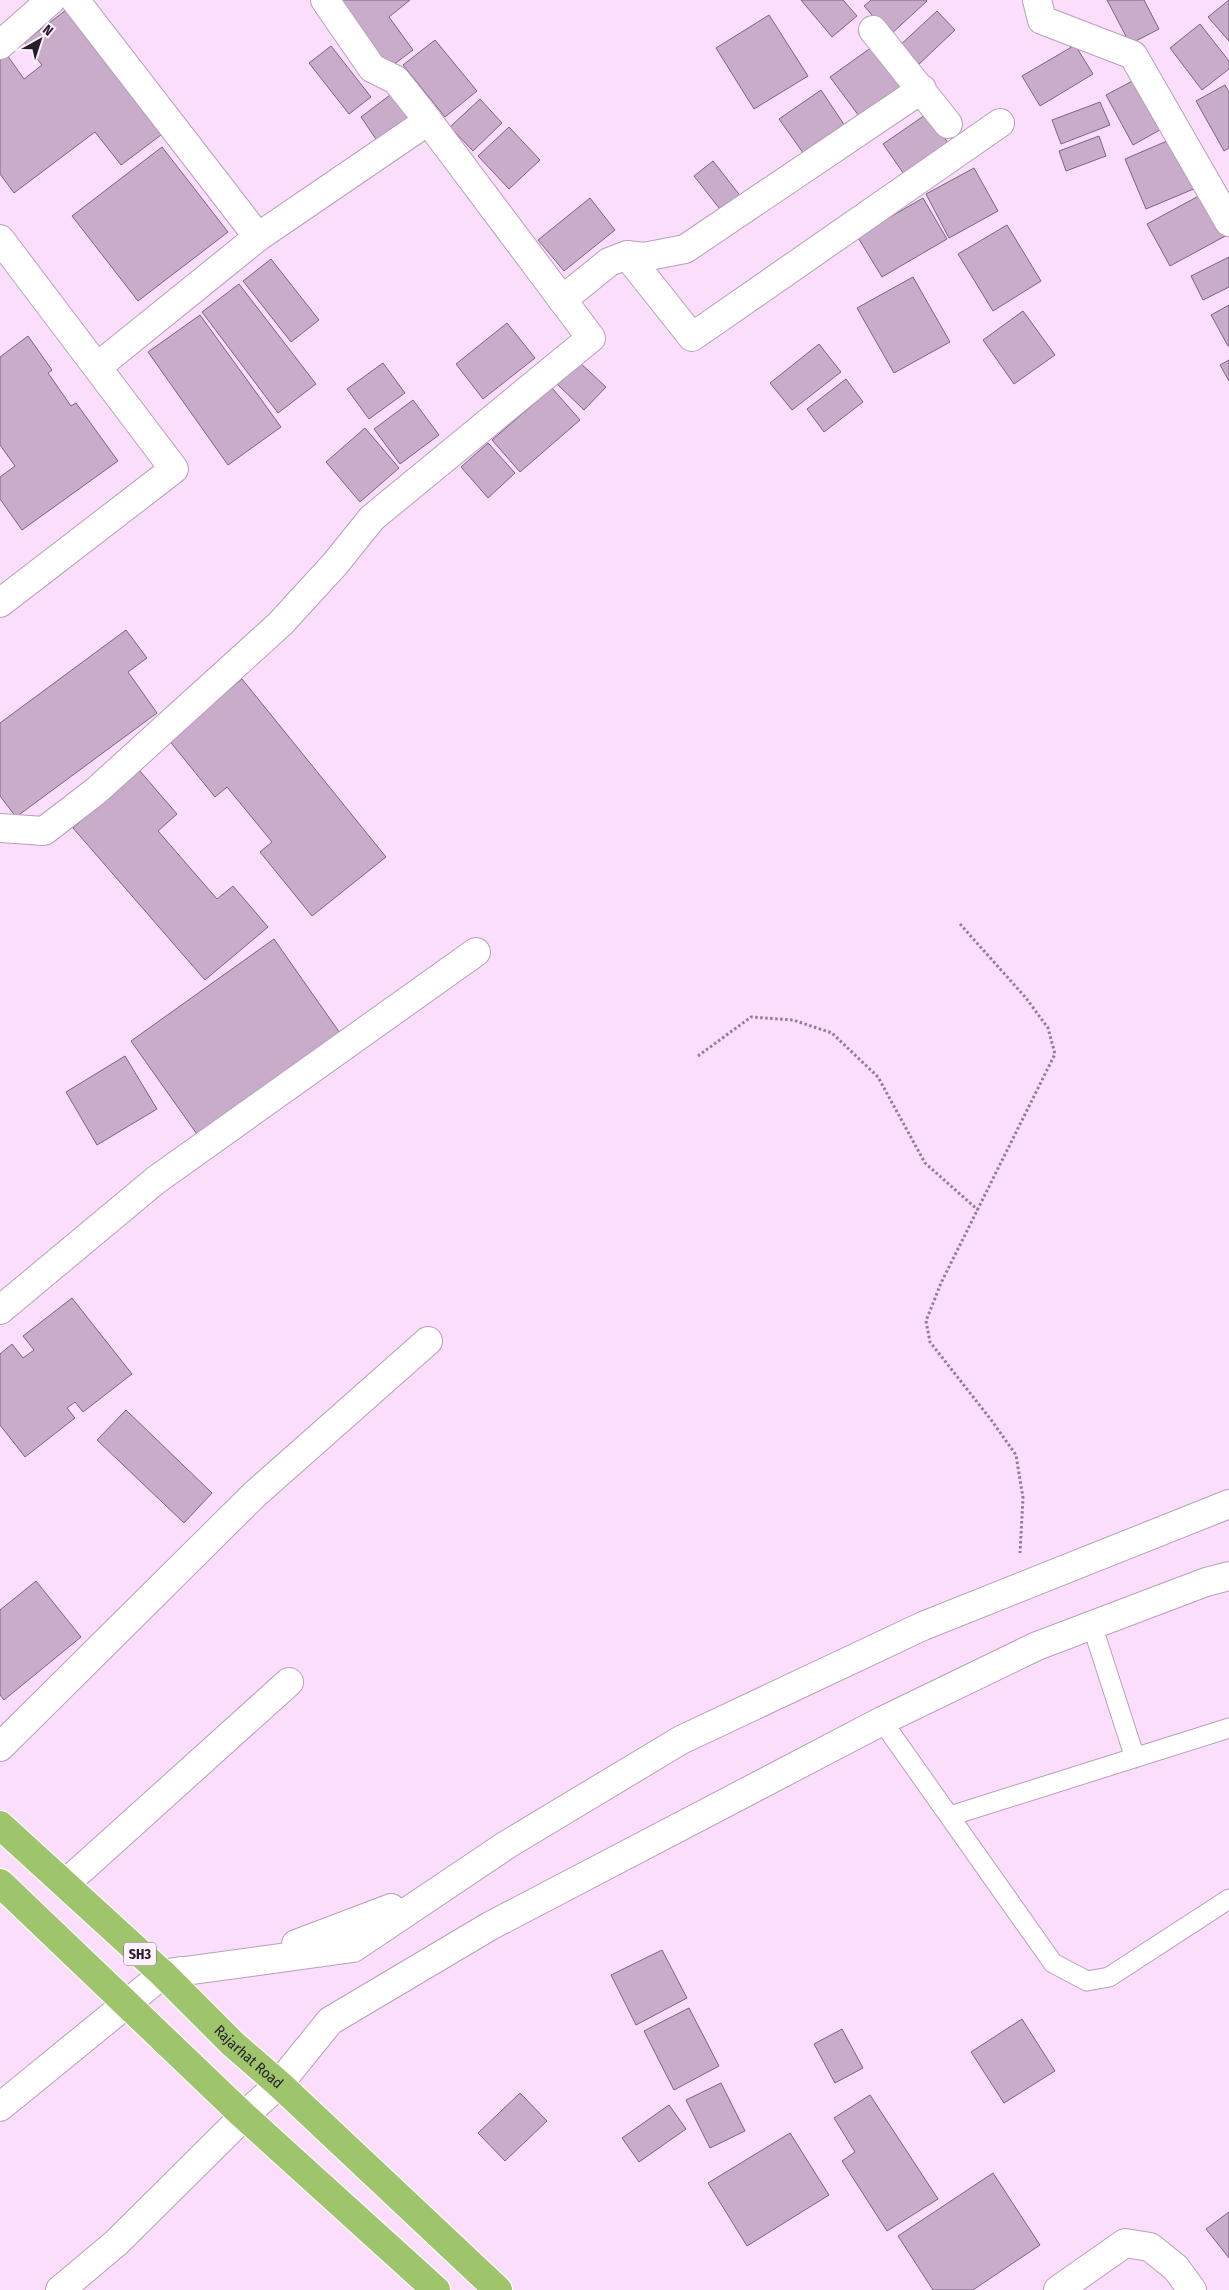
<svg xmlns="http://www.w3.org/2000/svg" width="1229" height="2290" font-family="'Fira Sans Condensed',sans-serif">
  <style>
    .building { fill: #c8acc9; stroke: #7c647e }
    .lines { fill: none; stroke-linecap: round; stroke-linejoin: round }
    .service-casing { stroke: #b99fbb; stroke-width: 21 }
    .minor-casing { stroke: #b99fbb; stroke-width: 30 }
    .secondary-casing { stroke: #b99fbb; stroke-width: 30 }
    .primary-casing { stroke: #fff; stroke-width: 30 }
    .path { stroke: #917e92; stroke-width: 3; stroke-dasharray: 2.5 2.5; stroke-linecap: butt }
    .service { stroke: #fff; stroke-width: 19 }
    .minor { stroke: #fff; stroke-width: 28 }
    .secondary { stroke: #fff; stroke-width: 28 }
    .primary { stroke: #9ec56b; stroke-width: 28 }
    .labels { text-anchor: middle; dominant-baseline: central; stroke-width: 5; stroke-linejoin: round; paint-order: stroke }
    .shield { fill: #fef2fe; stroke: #685e69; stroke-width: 1 }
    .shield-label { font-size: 14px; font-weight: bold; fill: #281e29 }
    .street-label { font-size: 15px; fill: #281e29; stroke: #fef2fe }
  </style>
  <rect width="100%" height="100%" fill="#fbdefc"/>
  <path class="building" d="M343,0h67l-21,17 24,33 -24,18 -49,-66z
    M801,0h42l14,16 -25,21z
    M871,0h55l1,1 -37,34 -26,-29z
    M1107,0h37l15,29 -29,15z
    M1229,0v41l-21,-24z
    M66,10l95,125 -40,30 -26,-33 -81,61 -14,-19v-114l7,-5 17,24 18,-14 -18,-23z
    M937,11l18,19 -39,37 -18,-20z
    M769,15l39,61 -54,33 -38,-61z
    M1200,24l29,37v8l-27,21 -32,-42z
    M435,40l42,51 -32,26 -42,-52z
    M1075,45l18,29 -53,32 -18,-30z
    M331,46l40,51 -22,17 -40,-51z
    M872,47l31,43 -41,30 -32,-43z
    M1140,77l27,49 -34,19 -27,-50z
    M1225,85l4,7v56l-5,3 -28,-50z
    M821,90l26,39 -41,28 -27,-38z
    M394,92l21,29 -35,24 -19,-28z
    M480,99l22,24 -29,28 -23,-24z
    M1100,102l10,23 -49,19 -9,-24z
    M928,113l22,33 -44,31 -23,-33z
    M509,127l31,33 -31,29 -31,-33z
    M1099,136l7,20 -40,15 -7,-20z
    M1174,138l22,50 -50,21 -21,-50z
    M162,147l66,85 -90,69 -66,-85z
    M713,161l29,37 -19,15 -29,-37z
    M974,168l24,43 -49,27 -23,-44z
    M1206,192l23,42 -59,32 -23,-42z
    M590,198l25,32 -51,41 -26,-31z
    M923,198l24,41 -65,38 -25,-41z
    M1007,225l34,56 -48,30 -35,-57z
    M1229,257v30l-26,13 -12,-24z
    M271,259l48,61 -28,22 -48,-61z
    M913,277l37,65 -56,31 -37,-65z
    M239,284l77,100 -38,29 -76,-101z
    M1229,305v41h-1l-17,-31z
    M1023,311l32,44 -41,29 -31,-44z
    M200,315l81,112 -53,38 -80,-113z
    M507,323l28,35 -52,41 -27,-35z
    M28,336l24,34 -4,3 23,33 5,-3 42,58 -96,69 -22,-31v-22l15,-11 -15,-21v-88z
    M819,344l22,28 -49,38 -22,-27z
    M577,360l29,27 -22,23 -28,-27z
    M1229,360v21l-9,-16z
    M383,363l22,30 -36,26 -22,-30z
    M846,379l17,23 -39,30 -17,-23z
    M552,388l28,32 -60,52 -28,-32z
    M413,400l26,35 -39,29 -26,-35z
    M365,428l34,40 -39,34 -34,-40z
    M488,443l27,30 -27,25 -27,-31z
    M126,630l21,28 -19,14 29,41 -141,104 -16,-21v-73z
    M242,679l144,178 -74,59 -52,-64 12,-10 -45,-55 -12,10 -47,-58z
    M139,770l38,44 -19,17 59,68 16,-13 35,41 -63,53 -132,-152z
    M274,939l68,97 -143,101 -68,-96z
    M125,1056l32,53 -60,36 -31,-53z
    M72,1298l60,76 -49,38 -8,-10 -8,6 8,10 -50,39 -25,-32v-71l12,-10 11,14 11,-8 -11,-14z
    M126,1410l86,83 -28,30 -87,-83z
    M36,1581l45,56 -77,63 -4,-5v-85z
    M662,1950l25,48 -51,27 -25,-50z
    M689,2008l30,58 -45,24 -30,-59z
    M1022,2019l33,52 -51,32 -33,-51z
    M842,2029l21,39 -28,15 -21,-39z
    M721,2083l24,48 -35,17 -24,-48z
    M520,2093l27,28 -42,40 -27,-28z
    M870,2095l68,104 -51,32 -45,-70 13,-9 -21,-34z
    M669,2105l17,24 -47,33 -17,-24z
    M790,2133l39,62 -82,51 -39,-63z
    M993,2173l47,72 -67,45h-40l-35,-54z
    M1229,2212v46l-23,-29z"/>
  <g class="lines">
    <defs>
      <path id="service" d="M1092,1625l43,133
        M882,1721l171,242 34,18 22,-4 120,-78
        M950,1816l279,-88"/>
      <path id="minor" d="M75,0l183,237 -161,130
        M1037,0l5,20 91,35 96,167
        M873,30l75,94
        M0,45l51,-45
        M258,237l170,-116
        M0,239l174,230 -174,134
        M627,255l65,82 308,-214
        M562,300l47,-38 18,-7 17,2 41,-8 237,-160
        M0,828l44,3 52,-40 184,-167 55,-60 37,-46 219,-180 -168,-224 -27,-34 -24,-12 -47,-68
        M0,1310l156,-130 320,-228
        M0,1747l255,-253 173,-153
        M65,1884l224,-202
        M1058,2290l67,-47 25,4 26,21 16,22"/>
      <path id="secondary" d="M296,1944l95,-36
        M163,1974l190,-26 155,-104 173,-104 242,-114 306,-122
        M0,2107l163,-133 18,-3
        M60,2290l56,-47 128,-127 35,-32 51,-63 160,-95 392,-205 155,-75 169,-64 23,-6"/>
      <g id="primary">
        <path id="s1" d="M0,1825l163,149 70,70 46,40 219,206"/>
        <path d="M0,1883l244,233 192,174"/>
      </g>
    </defs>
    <use href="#service" class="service-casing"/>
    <use href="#minor" class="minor-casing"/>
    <use href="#secondary" class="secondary-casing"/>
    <use href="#primary" class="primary-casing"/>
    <path class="path" d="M960,924l66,74 22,30 7,26 -114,229 -15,38 4,21 62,79 24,34 7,43 -3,55
      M698,1056l53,-39 42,3 39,13 46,44 47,86 53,47"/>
    <use href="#service" class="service"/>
    <use href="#minor" class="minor"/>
    <use href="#secondary" class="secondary"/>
    <use href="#primary" class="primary"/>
  </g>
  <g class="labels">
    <rect class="shield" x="124" y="1942.5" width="32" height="23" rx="4"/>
    <g class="shield-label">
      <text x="140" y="1954">SH3</text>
    </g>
    <g class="street-label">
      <text stroke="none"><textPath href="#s1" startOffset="340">Rajarhat Road</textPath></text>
    </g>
  </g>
  <g transform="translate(40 40) rotate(39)" stroke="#fef2fe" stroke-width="4" paint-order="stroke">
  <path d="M0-4L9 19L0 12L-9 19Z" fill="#281e29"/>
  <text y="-8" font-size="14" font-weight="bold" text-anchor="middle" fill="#281e29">N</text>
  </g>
</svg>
